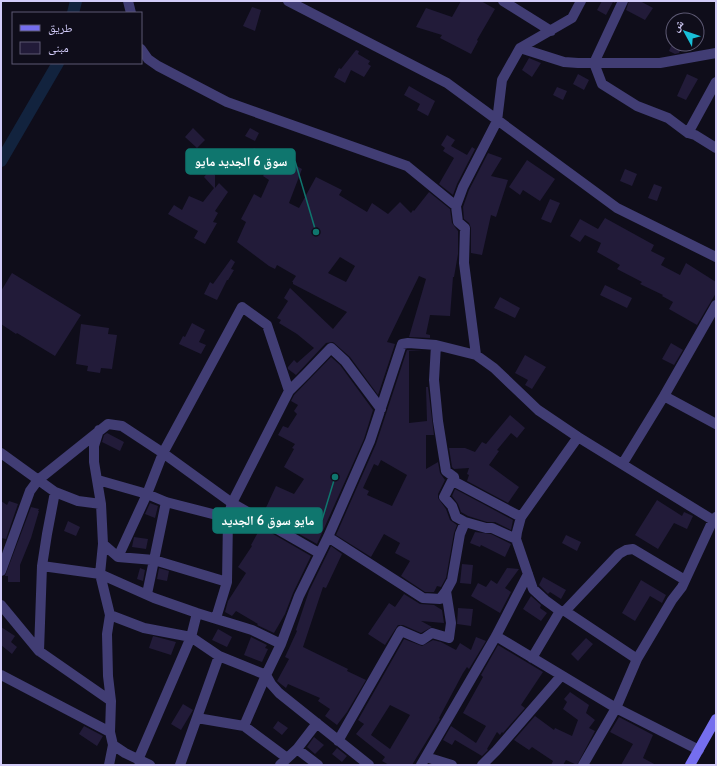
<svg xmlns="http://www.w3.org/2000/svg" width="717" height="766" font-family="Cabin,'Noto Naskh Arabic',sans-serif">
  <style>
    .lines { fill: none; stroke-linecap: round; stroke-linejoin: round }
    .canal { stroke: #12233e; stroke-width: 12 }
    .building { fill: #221b39; fill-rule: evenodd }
    .street { stroke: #413d74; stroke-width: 10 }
    .secondary { stroke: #756eee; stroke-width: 10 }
    .leader { fill: none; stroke: #0f766e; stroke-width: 1.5 }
    .callout-dot { fill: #0f766e; stroke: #0f0d1a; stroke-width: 1.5 }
    .callout { fill: #0f766e; stroke: #0f766e; stroke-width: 1.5 }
    .callout-label { font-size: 13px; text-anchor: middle; font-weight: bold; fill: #fff }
  </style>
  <rect width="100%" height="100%" fill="#0f0d1a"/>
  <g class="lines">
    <path class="canal" d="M73,13l3,-12
      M1,161l57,-98"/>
  </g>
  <path class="building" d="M461,1h20l14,8 -18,31 1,1 -7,13 -31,-16 2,-3 -26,-8 10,-19 26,9z
    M602,1h14l-1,2 -2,-1 -7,13 -9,-5z
    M629,1h11l13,7 -8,12 -19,-10z
    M252,7l9,3 -6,21 -12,-5z
    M672,44h11l-4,9 -4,1 -6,-3z
    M356,50l3,1 -1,3 12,7 -2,3 3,2 -7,11 -13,-7 -6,13 -11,-6 5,-9 2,1z
    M529,58l12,5 -9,14 -10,-7z
    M578,74l11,6 -5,10 -11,-6z
    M687,74l11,5 -12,21 -9,-4z
    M409,86l26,15 -7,15 -11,-6 3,-6 -16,-9z
    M557,87l10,4 -4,9 -10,-5z
    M193,128l12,12 -8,8 -12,-11z
    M250,128l9,5 -4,8 -10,-5z
    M447,135l8,5 -4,6 16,9 5,-8 3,2 -18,35 -4,11 -14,-11 15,-26 -11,-7 2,-3 -4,-3z
    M254,148l10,6 -26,20 -3,-2z
    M488,153l14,5 -11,18 17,4 -12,37 -5,-2 -9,40 -11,-2v-25l-2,-5 -5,-4 -1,-12 6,-17z
    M274,160l13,8 2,-6 13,7 -13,34 10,5 17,-31 26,13 -3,5 28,17 5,-9 16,11 12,-12 11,11 2,-3 1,1 15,-19 21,17 2,14 6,8v23l-4,23h-1l-3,39 -20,-1 -4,19 4,1v3l-21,-1 17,-58 -7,-3 -32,66 8,2 -17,51 -28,-38 -17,-15 -7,1 -30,32 -8,-6v-2l6,-7 3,3 17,-15 -17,-14 -18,-11 2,-3 -4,-2 11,-17 -4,-3 6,-10 43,41 14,-17 -54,-28v-2h-1l4,-6 -19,-11 -2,4 -6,-3 -32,-24 9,-20 -5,-3 13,-25 7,4 8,-18 -6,-4zM340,257l15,9 -9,16 -18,-9z
    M527,160l28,19 -15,22 -17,-11 -3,5 -11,-8z
    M625,169l12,5 -5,12 -12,-5z
    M210,170l5,5v13l4,-5 9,9 -13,19 3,2 -5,9 4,1 -12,21 -11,-6 4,-7 -30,-17 6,-9 8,5 7,-14 14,6 11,-14 -10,-11z
    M654,184l8,3 -5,14 -9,-3z
    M550,199l10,4 -9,20 -10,-4z
    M605,218l49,27 -3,6 14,7 -4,7 19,10 6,-12 30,19v11l-19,32 -28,-16 4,-7 -11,-6 1,-1 -23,-11 2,-2 -25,-13 3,-4 -23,-13 4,-9 -16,-8 -5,7 -10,-6 10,-17 18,10z
    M231,259l4,3 -4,7 3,1 -6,10h-1l-10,20 -13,-6 6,-12 3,2z
    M12,273l69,42 -26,41 -38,-23 -1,1 -15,-10v-33z
    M605,285l27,13 -5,10 -27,-13z
    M500,297l20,11 -5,10 -21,-10z
    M192,323l13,7 -6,12 7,3 -5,9 -22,-10 4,-8 2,1z
    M81,324l28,4 -1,6 9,1 -5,34 -11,-1 -1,5 -13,-2 1,-5 -12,-2z
    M671,343l12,7 -9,15 -12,-6z
    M407,350l16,1h-14v72l18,-2 -1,-34h2l6,48h-8v34l12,-7 2,11 5,7 -7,14v4l8,11 4,11 7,5 -3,8 -8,45 -5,9 -4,-1 -3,6h-9l-24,-16 9,-15 -15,-8 5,-10 -16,-9 -13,23 -35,-22 40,-91zM381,460l26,15 -15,31 -25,-11 2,-4 -6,-3 11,-24 4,2z
    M525,355l21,12 -14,22 -7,-4 3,-5 -13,-7z
    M331,357l9,8 33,45 -9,29 -47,105 -50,-28 1,-2 -4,-2 12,-26 18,8 10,-15 -20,-12 10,-18 -2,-1 3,-4 -17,-9 5,-9 5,2 9,-14 -3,-3 4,-6 -7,-4 3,-6z
    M510,415l15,13 -8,10 -6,-5 -14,17 2,1 -10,14 30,22 -11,16 -41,-22 2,-6 -2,-1 2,-6 -15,1 -2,-2 -3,-19h16l10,4 7,-10 4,2z
    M107,433l17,9 -4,9 -18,-9 2,-7z
    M455,489l58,31 -2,10 -16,-8h-8l-19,-6 -7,-4 -3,-8 -6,-8z
    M657,500l25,16 2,-4 9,4 -6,13 -13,-6 -16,26 -23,-14z
    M1,501l6,4 2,-4 9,3 -12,35 -5,-1z
    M150,503l8,3 -3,12 -10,-4z
    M31,507l8,2 -1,2h1l-8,27 -11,27v17h-12v-6h-3z
    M68,521l12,6 -4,9 -12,-5z
    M261,527l50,29 -18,37 -8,21 -11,19 -17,-8 1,-1 -22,-13 -4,5 -7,-4 3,-11 18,-28 -8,-6 14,-21 -1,-1z
    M475,532l16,2 20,10 -6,13 -24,-12 -1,2 -10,-4z
    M566,535l15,7 -4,9 -15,-8z
    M134,537l14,2 -2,10 -14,-2z
    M331,546l11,8 -16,34 -3,-1 -20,60 45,22 -1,2 19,9 -19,32 -10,13 -12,-9 5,-7 -12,-8 2,-3 -32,-14 -2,4 -9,-7 12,-22 -4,-2 12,-26 -1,-1 13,-39z
    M462,564l11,1 -2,19 -11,-1z
    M140,568l5,2 -2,11 -6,-2z
    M159,568l10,3 -2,10 -10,-2z
    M507,568l12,1 -14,19 6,4 -11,21 -29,-17 7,-13 8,4 5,-7 6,4z
    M543,577l23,13 -5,9 -11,-7 -2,2 -9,-9z
    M641,580l25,15 -4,8 -12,-7 -15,25 -13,-8z
    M404,594l16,10 14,1 8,5 2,13 -23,-2 11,6 -11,6 -18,-8h-5l-13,20 -17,-11 21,-31 6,4z
    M531,596l10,9 -1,3 7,5 -6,8 -18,-12z
    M458,608l15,1 -2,17 -14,-2z
    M1,627l14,9 -4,6 6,5 -5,7 -11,-9z
    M218,629l14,8 -5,10 -15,-7z
    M153,636l23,6 -5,13 -22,-7z
    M251,637l16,8 -2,3 3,1 -6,13 -18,-7z
    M476,637l10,4 -17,28 -2,-2 -4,6 -24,45 1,1 -28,46h-23l-7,-4 3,-4 -29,-23 8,-10 -6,-4 46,-81 18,7 11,-6 8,2 15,8 4,-7 11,7zM390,705l20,10 -20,34 -19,-14z
    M586,638l7,6 -15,17 -7,-7z
    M498,645l45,27 -22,33 4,3 -22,25 -1,-1 -2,3 -3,-3 -10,17 1,1 -6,6 -27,-16 -3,5 -9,-5 8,-14 25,17 10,-17 -23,-13 20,-36 -2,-2z
    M570,692l19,13 -3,8 9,7 -6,8 6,3 -18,34 -11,-5 -3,5h-12l2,-4 -21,-14 -3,3 -15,-10 21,-24 19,14 1,-2 17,8 6,-16 -15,-11 4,-7 -3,-3z
    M183,704l10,6 -12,20 -10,-6z
    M619,717l34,18 -10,23 13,7h-35l12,-21 -23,-12z
    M278,721l10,7 -6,7 -9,-7z
    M84,726l19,10 -6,10 -18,-12z
    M314,737l10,8 -9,9 -8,-7z
    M337,748l10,8 -5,6 -10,-8z"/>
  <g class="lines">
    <path class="street" d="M128,1l3,12
      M288,1l159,82 170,125 99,49
      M503,1l48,30
      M623,1l-29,62 8,21 35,22 31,12 20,15 7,2 21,13
      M520,48l44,14 14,1h82l56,-10
      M141,49l7,10 10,7 69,36 180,64 49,40
      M688,133l28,-51
      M436,345l-2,35 4,41 8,50 8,6 1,5 66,35
      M476,355l-12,-92 1,-35 -7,-6 -2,-16 7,-19 34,-66 5,-41 18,-32 52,-30 9,-17
      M664,396l52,28
      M99,430l-5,16v16l7,42 2,40 -3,30 10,41 -3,19 1,42 3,25 -1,31 3,13 -4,20
      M578,437l-57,80 -4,15 -1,7 17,50 12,11 15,11h5l72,48
      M1,453l54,39 23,9 23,3
      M623,463l41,-67 52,-91
      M454,477l-10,20 8,9 4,11 9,5 21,6h6l24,11
      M98,480l49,14 19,8 62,16
      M328,537l95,61 17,1 6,-8 6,-11 8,-46 5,-12
      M103,544l15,13 36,3 73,22
      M118,557l29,-63 16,-41 79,-146 25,18 22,66
      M42,566l58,8 54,24 43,15 55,17 29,14
      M1,571l29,-80 8,-11 70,-56 14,2 41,27 69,50 87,50
      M147,594l19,-92
      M1,605l38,46 72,50
      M565,611l54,-57 7,-4 7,-1 52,31
      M110,615l34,13 47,9 28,19 47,19 5,9 8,9 90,72
      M216,618l11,-36 1,-64 4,-15 57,-112 17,-17 25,-26 14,13 36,48
      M496,636l120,72 83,42
      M39,651l3,-85 5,-32 8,-42
      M532,658l28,-47
      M1,675l109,57
      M197,718l47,8 43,32
      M244,726l22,-51 15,-31 18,-48 29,-59 42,-96 32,-97 6,-1 28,2 40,10 18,13 44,42 40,27 138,85
      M338,741l63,-110 21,9 10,-7 17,5 2,-15 -5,-32
      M113,745l12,8 25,12
      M297,749l21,16
      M426,757l26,8
      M138,760l53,-123 6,-24
      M180,765l39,-109
      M280,765l17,-16 20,-26
      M421,765l75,-129 32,-62
      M482,765l14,-14 65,-75
      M583,765l33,-57 21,-49 35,-59 10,-13 31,-67 3,-3"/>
    <path class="secondary" d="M690,765l26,-46"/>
  </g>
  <path class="leader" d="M316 232L295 161M335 477L322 520"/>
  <g class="callout-dot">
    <circle cx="316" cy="232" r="4"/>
    <circle cx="335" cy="477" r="4"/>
  </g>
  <g class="callout">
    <rect x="186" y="149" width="109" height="25" rx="4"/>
    <rect x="213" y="508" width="109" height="25" rx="4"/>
  </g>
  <g class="callout-label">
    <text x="241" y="166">سوق 6 الجديد مايو</text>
    <text x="268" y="525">مايو سوق 6 الجديد</text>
  </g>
  <rect width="717" height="766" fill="none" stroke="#d2ccf9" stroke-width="4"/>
  <rect x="12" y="12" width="130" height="52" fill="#0f0d1a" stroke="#5d5973"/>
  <rect x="20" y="25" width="20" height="6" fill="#756eee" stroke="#5d5973"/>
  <text x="48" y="32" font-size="12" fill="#d2ccf9">طريق</text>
  <rect x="20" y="42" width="20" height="12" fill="#221b39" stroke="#5d5973"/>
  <text x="48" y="52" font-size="12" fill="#d2ccf9">مبنى</text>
  <g transform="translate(685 32) rotate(310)"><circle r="19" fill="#0f0d1a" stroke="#5d5973"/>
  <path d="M0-3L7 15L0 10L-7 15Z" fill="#19bfd8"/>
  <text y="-6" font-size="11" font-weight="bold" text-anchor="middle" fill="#d2ccf9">ش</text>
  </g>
</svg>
